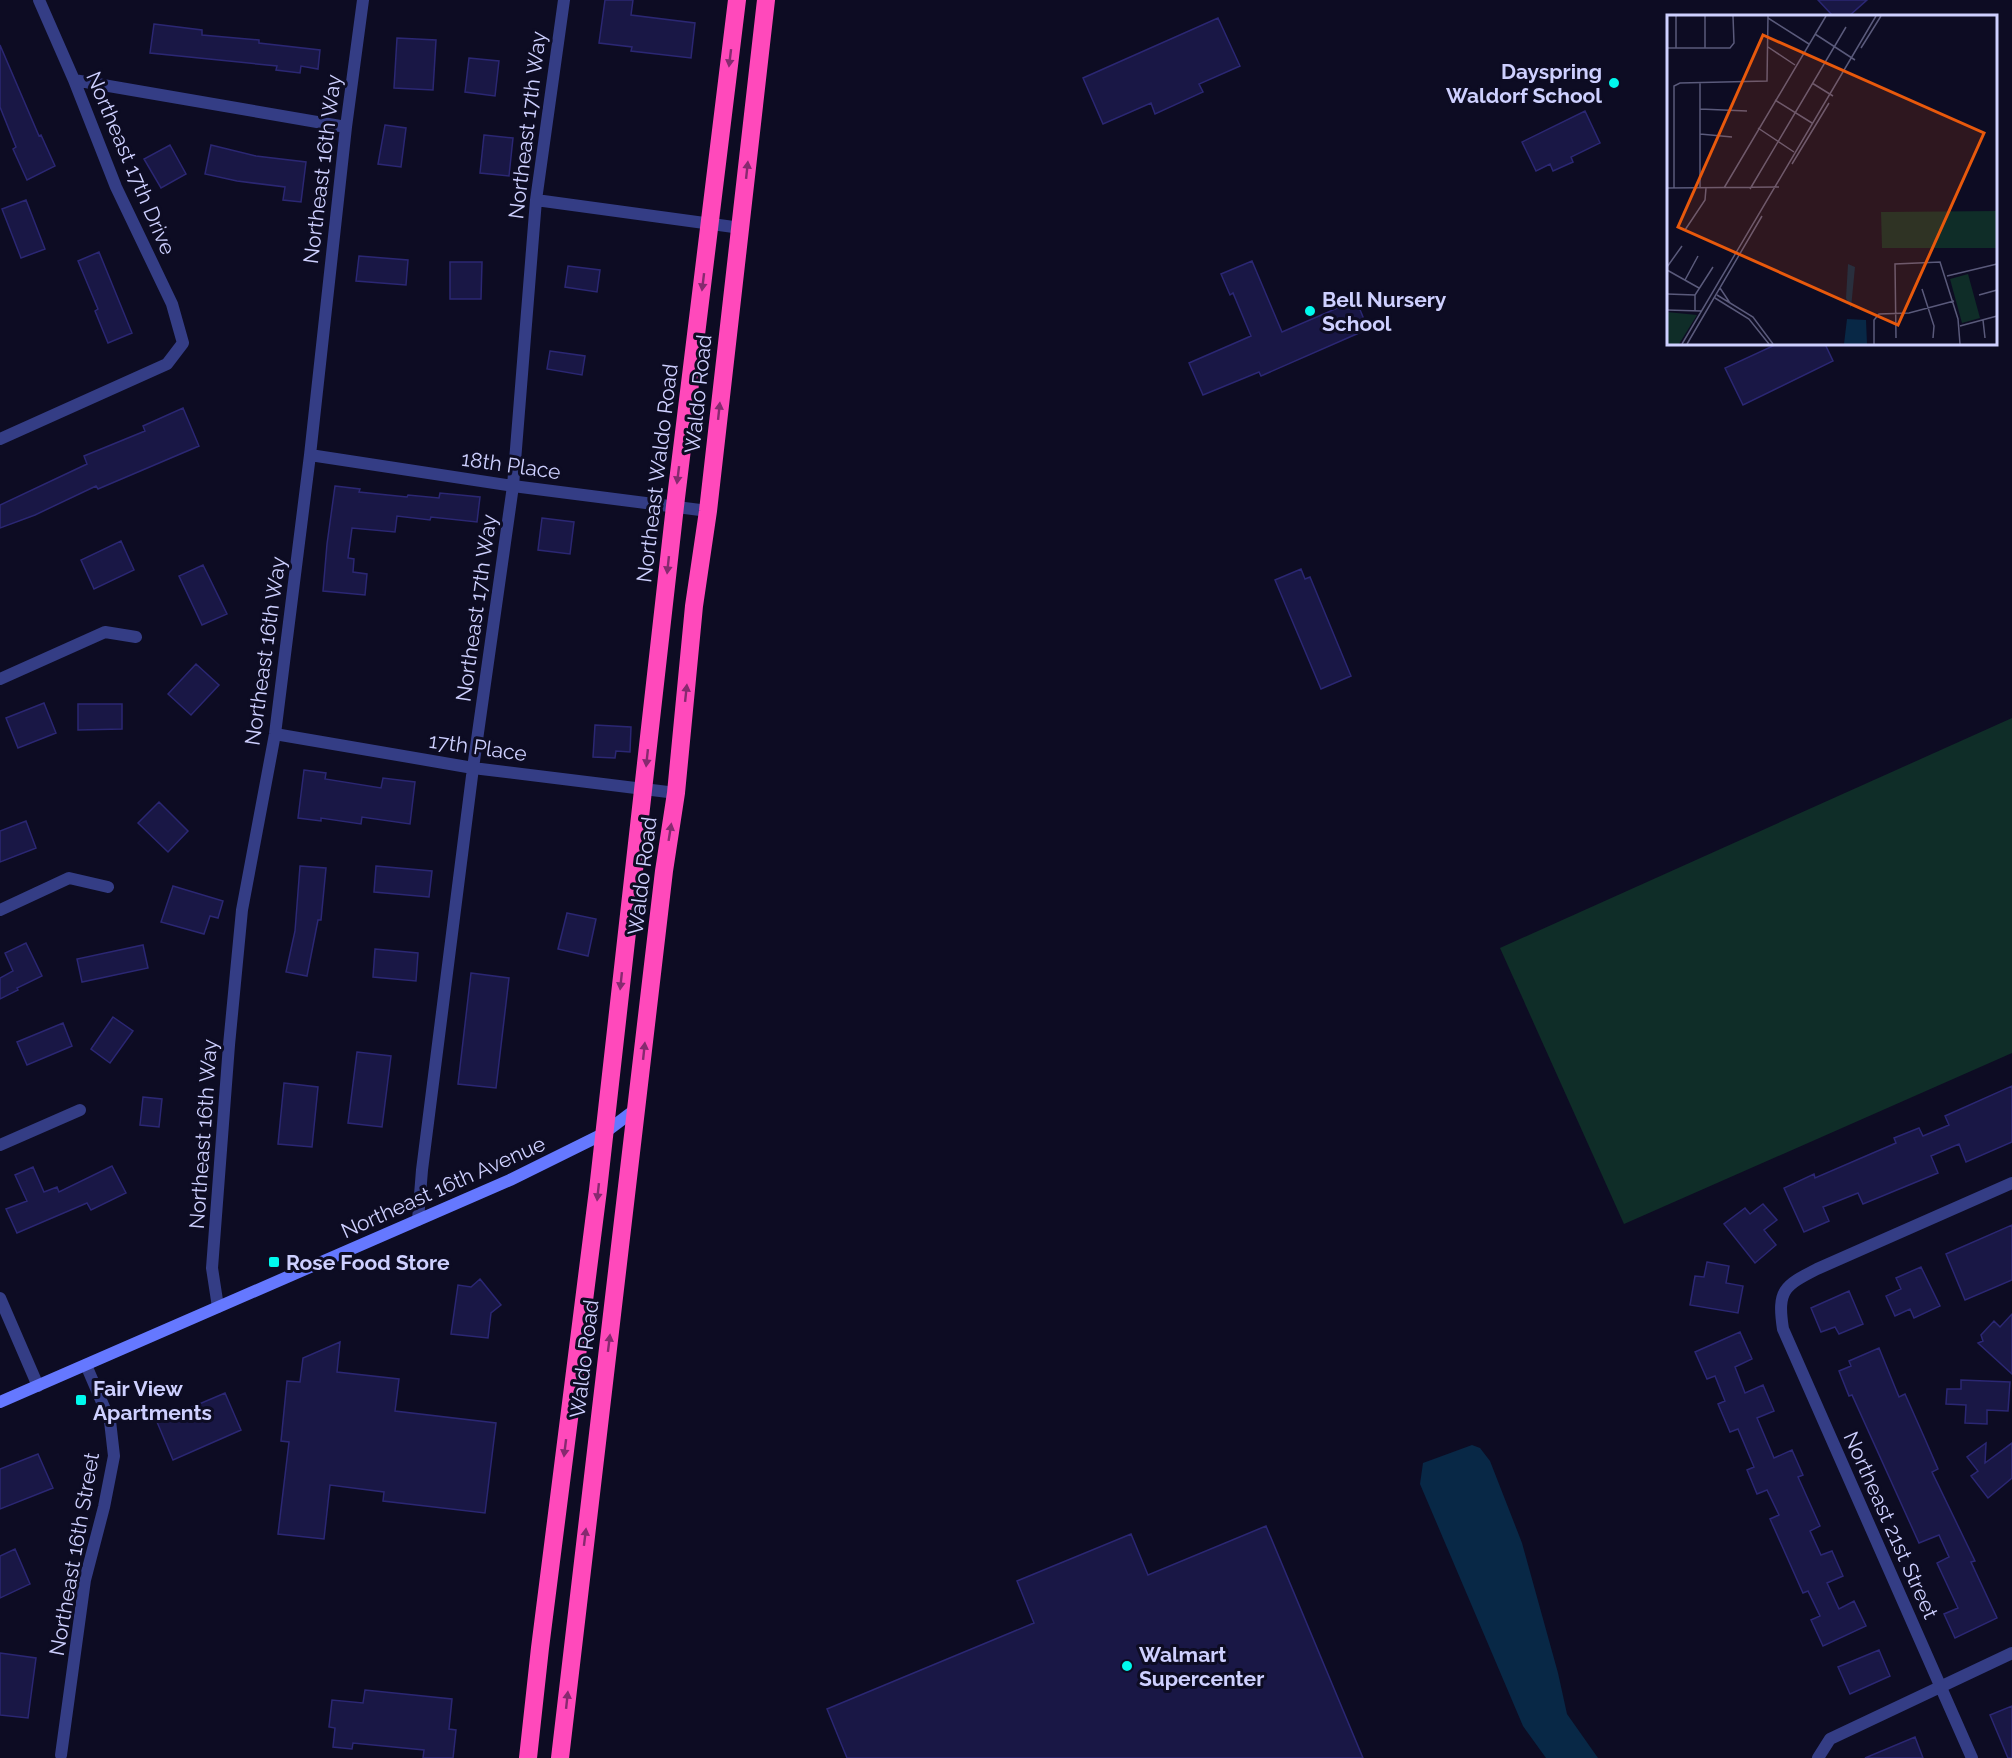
<svg xmlns="http://www.w3.org/2000/svg" width="2012" height="1758" font-family="Raleway,sans-serif">
  <style>
    .green { fill: #0f2d28 }
    .water { fill: #082846 }
    .building { fill: #191745; stroke: #2b2773; stroke-width: 1.5 }
    .lines { fill: none; stroke-linecap: round; stroke-linejoin: round }
    .street { stroke: #343d85; stroke-width: 12 }
    .secondary { stroke: #6578ff; stroke-width: 12 }
    .highway { stroke: #ff49bb; stroke-width: 18 }
    .oneway { fill: #862a6f }
    .poi-dot { fill: #00f9ed; stroke: #0d0c23; stroke-width: 2 }
    .labels { text-anchor: middle; dominant-baseline: central; stroke-width: 6; stroke-linejoin: round; paint-order: stroke }
    .poi-label { font-size: 21px; font-weight: bold; fill: #ced0ff; stroke: #0d0c23; text-anchor: start }
    .street-label { font-size: 21px; fill: #ced0ff; stroke: #0d0c23 }
    .inset-road { fill: none; stroke: #5a5a7b; stroke-width: 1.5 }
    .view { fill: #e8590c; fill-opacity: 0.15; stroke: #e8590c; stroke-width: 3 }
    .inset-edge { fill: none; stroke: #ced0ff; stroke-width: 3 }
  </style>
  <rect width="100%" height="100%" fill="#0d0c23"/>
  <path class="green" d="M2012,718v335l-388,171 -124,-276z"/>
  <path class="water" d="M1472,1445l8,3 10,13 32,82 36,130 9,41 31,44h-52l-23,-32 -103,-242 3,-21z"/>
  <path class="building" d="M605,0h28l-2,15 64,8 -4,35 -60,-7 1,-4 -33,-4z
    M1818,0h49l-18,16h-16z
    M1218,18l22,48 -41,18 4,8 -48,22 -4,-11 -48,21 -20,-46z
    M154,24l48,6v5l57,5v3l61,7 -2,19 -17,-3 -1,7 -24,-3 1,-4 -127,-13z
    M397,38l39,2 -3,50 -39,-2z
    M0,45l39,91 2,-1 14,31 -28,14 -14,-31 3,-2 -16,-40z
    M469,58l30,3 -4,35 -30,-4z
    M1585,111l15,32 -29,14 2,5 -20,9 -3,-7 -14,7 -14,-29z
    M385,125l21,3 -5,39 -23,-3z
    M484,135l29,3 -4,38 -29,-3z
    M170,145l16,29 -25,14 -17,-29z
    M211,145l45,11 50,6 -5,40 -18,-2 2,-13 -48,-6 -32,-7z
    M26,200l19,49 -24,9 -19,-49z
    M99,252l33,81 -24,10 -13,-32 3,-2 -20,-48z
    M359,256l49,4 -2,25 -50,-4z
    M1252,261l30,71 74,-32 12,29 -107,47 -2,-4 -56,23 -14,-32 62,-27 -18,-43 -3,2 -9,-21z
    M450,262h32l-1,37h-31z
    M568,266l32,4 -3,22 -32,-5z
    M1777,344h48l8,17 -90,44 -18,-37z
    M550,351l35,5 -3,19 -35,-6z
    M183,408l16,38 -101,43 -2,-3 -61,29 -35,13v-23l87,-41 -3,-8 61,-25 -2,-5z
    M335,486l25,3 -1,3 48,5 1,-2 31,3 1,-5 40,4 -3,25 -46,-5 -1,3 -33,-4 -2,16 -43,-4 -4,30 6,1 -1,13 14,2 -2,21 -42,-4 4,-47z
    M542,518l32,4 -4,32 -32,-4z
    M121,541l13,29 -40,19 -13,-29z
    M203,565l24,49 -25,11 -23,-49z
    M1301,569l4,10 5,-2 41,99 -30,13 -46,-109z
    M196,664l23,21 -28,30 -23,-21z
    M44,703l12,30 -38,15 -12,-30z
    M78,704h44v25l-44,1z
    M595,725l36,2 -1,25 -14,-1 -1,7 -22,-1z
    M304,770l22,3 -1,6 56,9 2,-10 32,4 -5,42 -48,-7 -1,7 -40,-6v3l-23,-3z
    M159,802l29,29 -20,21 -30,-29z
    M26,821l10,27 -36,14v-31z
    M300,866l26,2 -5,52h-3l-11,56 -21,-4 9,-41z
    M376,866l56,5 -3,26 -55,-5z
    M173,886l50,15 -5,17 -8,-2 -6,18 -43,-12z
    M567,913l29,6 -8,37 -30,-7z
    M26,943l16,33 -25,12 1,2 -18,9v-21l13,-7 -8,-18z
    M143,945l5,23 -66,14 -5,-23z
    M375,949l43,4 -2,28 -43,-4z
    M471,973l38,5 -13,110 -38,-4z
    M113,1017l20,14 -23,32 -19,-14z
    M63,1023l9,23 -45,19 -10,-23z
    M357,1052l34,4 -9,71 -34,-4z
    M284,1083l34,4 -6,60 -34,-3z
    M2012,1086v56l-46,20 -7,-18 -28,12 7,17 -75,31 -5,-11 -35,14 6,14 -25,11 -20,-44 30,-14 1,4 81,-35 -2,-5 25,-10 4,8 26,-11 -4,-9z
    M143,1097l19,2 -3,28 -19,-2z
    M112,1166l14,27 -35,17 -4,-7 -70,30 -11,-24 21,-8 -12,-26 18,-8 11,25 13,-5 2,5z
    M1763,1204l14,16 -13,10 12,15 -21,18 -31,-39 21,-16 5,6z
    M2012,1225v55l-47,20 -19,-46z
    M1707,1262l22,4 -3,17 17,3 -5,27 -48,-8 5,-29 9,1z
    M1921,1267l19,39 -26,12 -4,-9 -15,7 -9,-20 15,-7 -5,-11z
    M480,1279l21,26 -10,8 -3,25 -37,-4 7,-49 13,2z
    M1849,1291l14,33 -24,10 -4,-7 -14,5 -10,-24z
    M2012,1314v60l-34,-31 5,-2 -2,-6 13,-14 6,6z
    M1740,1332l12,27 -17,8 10,26 18,-8 11,26 -17,7 17,40 18,-8 11,25 -5,2 22,49 -10,5 11,24 11,-4 11,25 -16,7 12,26 15,-8 12,25 -43,20 -12,-26 9,-4 -12,-25 -5,2 -33,-74 9,-4 -12,-25 -10,4 -10,-24 7,-3 -16,-38 -8,3 -12,-28 7,-3 -10,-25 -8,3 -12,-27z
    M340,1342l-3,30 62,7 -4,32 101,12 -11,90 -102,-12 1,-9 -54,-7 -6,54 -46,-5 11,-92 -8,-1 6,-60 13,1 3,-24z
    M1879,1348l20,49 6,-3 20,45 13,30 -6,3 43,89 -4,1 26,56 -42,20 -11,-24 14,-6 -21,-45 12,-6 -10,-22 -20,8 -67,-148 -3,1 -10,-25 12,-5 -2,-5z
    M1961,1380l49,2 -2,29 -21,-1v14l-22,-1 1,-18 -20,-1 1,-15h14z
    M225,1393l16,37 -68,30 -16,-38z
    M1986,1443l-1,20 27,-20v35l-24,20 -17,-22 7,-5 -11,-14z
    M38,1454l15,34 -53,21v-40z
    M1266,1526l97,232h-516l-20,-49 207,-86 -17,-42 114,-47 17,41z
    M15,1549l15,35 -30,14v-42z
    M1879,1650l11,26 -40,18 -12,-27z
    M0,1653l36,5 -8,60 -28,-3z
    M365,1690l87,9 -3,30 7,1 -3,28h-30l1,-8 -71,-7 -1,6 -19,-2 2,-19 -6,-1 3,-27 31,3z
    M2012,1706v52h-4l-18,-43z
    M1915,1737l8,21h-58z"/>
  <g class="lines">
    <path class="street" d="M74,80l272,47
      M536,200l205,28
      M0,439l167,-75 16,-21 -11,-39 -56,-117 -42,-107 -35,-80
      M310,455l203,31 195,25
      M0,679l105,-47 31,5
      M275,734l198,34 203,25
      M0,910l69,-32 39,9
      M0,1145l80,-35
      M418,1220l4,-50 51,-402 40,-282 23,-286 28,-200
      M0,1298l38,88
      M218,1307l-6,-39 17,-223 13,-135 33,-176 35,-279 36,-328 17,-127
      M61,1755l24,-175 19,-73 10,-51 -4,-35 -24,-56
      M1818,1758l12,-19 182,-86
      M1972,1758l-189,-429c-6,-39 1,-43 34,-60l195,-86"/>
    <path class="secondary" d="M0,1402l510,-222 93,-46 33,-25"/>
    <path class="highway" d="M528,1758l12,-110 58,-458 77,-684 62,-506
      M560,1758l104,-887 12,-78 18,-187 14,-95 58,-511"/>
  </g>
  <defs><path id="oneway-solid" d="M-6-.8H1V-3.2L6.5 0L1 3.2V.8H-6Z" transform="scale(1.5)"/></defs>
  <g class="oneway">
    <use href="#oneway-solid" transform="translate(730 58) rotate(97)"/>
    <use href="#oneway-solid" transform="translate(747 170) rotate(-84)"/>
    <use href="#oneway-solid" transform="translate(703 282) rotate(97)"/>
    <use href="#oneway-solid" transform="translate(719 411) rotate(-84)"/>
    <use href="#oneway-solid" transform="translate(678 475) rotate(97)"/>
    <use href="#oneway-solid" transform="translate(668 565) rotate(96)"/>
    <use href="#oneway-solid" transform="translate(686 693) rotate(-84)"/>
    <use href="#oneway-solid" transform="translate(647 758) rotate(96)"/>
    <use href="#oneway-solid" transform="translate(670 832) rotate(-81)"/>
    <use href="#oneway-solid" transform="translate(621 981) rotate(96)"/>
    <use href="#oneway-solid" transform="translate(644 1051) rotate(-84)"/>
    <use href="#oneway-solid" transform="translate(598 1192) rotate(96)"/>
    <use href="#oneway-solid" transform="translate(609 1343) rotate(-83)"/>
    <use href="#oneway-solid" transform="translate(565 1448) rotate(97)"/>
    <use href="#oneway-solid" transform="translate(585 1537) rotate(-83)"/>
    <use href="#oneway-solid" transform="translate(567 1700) rotate(-84)"/>
  </g>
  <g class="poi-dot">
    <circle cx="1614" cy="83" r="6"/>
    <circle cx="1310" cy="311" r="6"/>
    <rect x="268" y="1256" width="12" height="12" rx="3"/>
    <rect x="75" y="1394" width="12" height="12" rx="3"/>
    <circle cx="1127" cy="1666" r="6"/>
  </g>
  <g class="labels">
    <g class="poi-label">
      <text x="1602" y="71" text-anchor="end">Dayspring<tspan x="1602" dy="24">Waldorf School</tspan></text>
      <text x="1322" y="299">Bell Nursery<tspan x="1322" dy="24">School</tspan></text>
      <text x="286" y="1262">Rose Food Store</text>
      <text x="93" y="1388">Fair View<tspan x="93" dy="24">Apartments</tspan></text>
      <text x="1139" y="1654">Walmart<tspan x="1139" dy="24">Supercenter</tspan></text>
    </g>
    <g class="street-label">
      <text transform="translate(527 125) rotate(-83)">Northeast 17th Way</text>
      <text transform="translate(131 163) rotate(67)">Northeast 17th Drive</text>
      <text transform="translate(322 169) rotate(-83)">Northeast 16th Way</text>
      <text transform="translate(698 394) rotate(-84)">Waldo Road</text>
      <text transform="translate(511 465) rotate(8)">18th Place</text>
      <text transform="translate(657 473) rotate(-83)">Northeast Waldo Road</text>
      <text transform="translate(476 608) rotate(-82)">Northeast 17th Way</text>
      <text transform="translate(265 651) rotate(-82)">Northeast 16th Way</text>
      <text transform="translate(478 747) rotate(8)">17th Place</text>
      <text transform="translate(642 876) rotate(-83)">Waldo Road</text>
      <text transform="translate(203 1134) rotate(-86)">Northeast 16th Way</text>
      <text transform="translate(443 1187) rotate(-24)">Northeast 16th Avenue</text>
      <text transform="translate(584 1359) rotate(-83)">Waldo Road</text>
      <text transform="translate(1891 1525) rotate(66)">Northeast 21st Street</text>
      <text transform="translate(74 1554) rotate(-80)">Northeast 16th Street</text>
    </g>
  </g>
  <g transform="translate(1667 15)">
    <rect width="330" height="330" fill="#0d0c23"/>
    <path d="M330,196v37h-115l-1,-36zM301,259l12,44 -18,5 -12,-44zM0,297l30,3 -18,29h-12z" fill="#0f2d28"/>
    <path d="M181,249l7,3 -4,41 -5,-10zM180,304l19,1 1,24h-23z" fill="#082846"/>
    <path class="inset-road" d="M9,1v32M101,3l41,26M148,19l40,26M101,32l27,18M0,33h63l4,-5 -1,-27M38,33v-32M194,33l20,-32M145,68l21,13M108,85l37,23M33,94l47,2M91,113l36,24M33,119l32,3M125,149l37,-61M0,173l112,-1M7,173v-102l6,-3 87,-2 1,-65M33,173v-105M57,173l102,-172M83,174l96,-162M18,215l20,-30 1,-12M0,252l15,-21M0,255l32,18M280,261l50,-12M18,265l13,-24M53,273l10,15M255,274l12,37 -1,12M0,279l28,1M50,280l36,22 20,27M312,280l18,-5M48,283l34,21 20,25M0,295l34,1M28,296v-16l18,-28M316,305l2,18M293,311l37,-10M229,323l-1,-74 45,-2 18,57 2,25M15,329l194,-328M20,329l75,-128M207,329v-24l5,-6 30,-1 45,-12"/>
    <path class="view" d="M96,20l221,98 -86,192 -220,-98z"/>
    <rect width="330" height="330" class="inset-edge"/>
  </g>
</svg>
